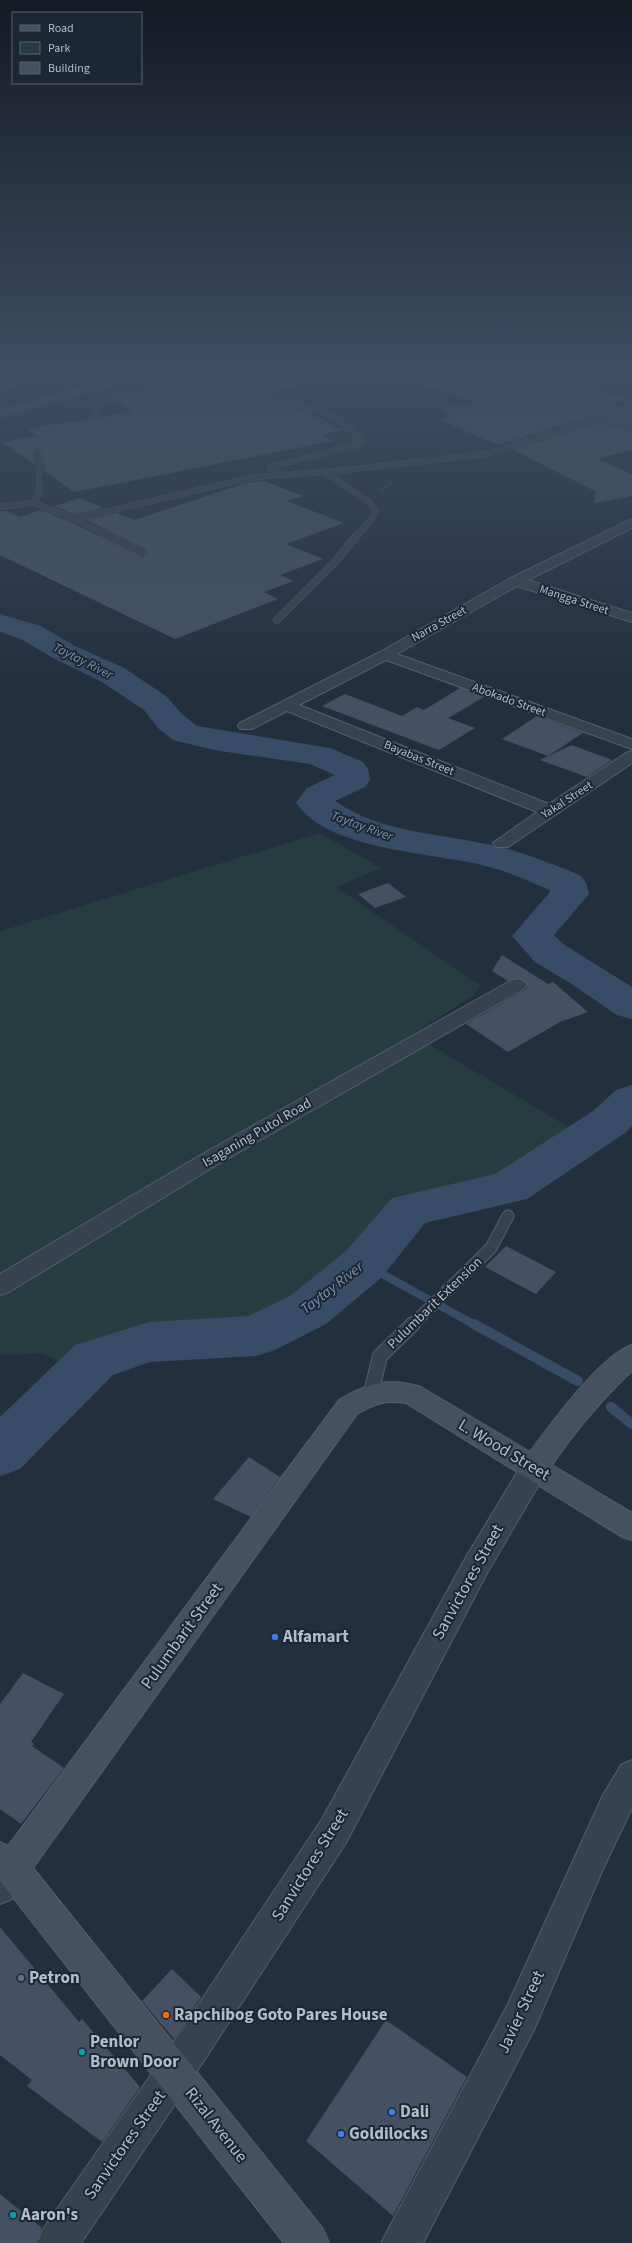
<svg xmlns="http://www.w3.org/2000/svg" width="632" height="2243" font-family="'Source Sans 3',sans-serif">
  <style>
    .green { fill: #263c3f }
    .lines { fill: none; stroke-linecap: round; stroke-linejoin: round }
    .stream-far1 { stroke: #394c67; stroke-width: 8 }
    .stream { stroke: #394c67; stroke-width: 10 }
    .river { fill: #394c67; fill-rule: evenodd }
    .building { fill: #455162 }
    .lane-far3-casing { stroke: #565f6c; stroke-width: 6 }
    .lane-far2-casing { stroke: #565f6c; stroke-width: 8 }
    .lane-far1-casing { stroke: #565f6c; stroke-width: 13 }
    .lane-casing { stroke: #565f6c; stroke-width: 16 }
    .street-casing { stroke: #565f6c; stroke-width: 2 }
    .secondary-casing { stroke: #565f6c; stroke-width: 2 }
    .path { stroke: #44595c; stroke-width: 1.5; stroke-dasharray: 1.5 1.5; stroke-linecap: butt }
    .lane-far3 { stroke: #38414e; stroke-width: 5.5 }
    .lane-far2 { stroke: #38414e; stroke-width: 7 }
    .lane-far1 { stroke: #38414e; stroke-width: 11 }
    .lane { stroke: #38414e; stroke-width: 14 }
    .street { fill: #38414e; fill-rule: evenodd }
    .secondary { fill: #465061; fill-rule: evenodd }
    .shop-dot { fill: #3f7fe0; stroke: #1d2633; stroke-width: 1.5 }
    .service-dot { fill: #5c6f8a; stroke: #1d2633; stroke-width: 1.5 }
    .food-dot { fill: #e8710a; stroke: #1d2633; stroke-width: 1.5 }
    .culture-dot { fill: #0f9aa8; stroke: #1d2633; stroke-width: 1.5 }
    .labels { text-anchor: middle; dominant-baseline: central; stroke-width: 4; stroke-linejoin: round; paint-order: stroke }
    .far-street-label { font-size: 12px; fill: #b4bcc9; stroke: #1d2633 }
    .far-water-label { font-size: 13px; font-style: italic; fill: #7c92b1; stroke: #1d2633 }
    .street-label { font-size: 14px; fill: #b4bcc9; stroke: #1d2633 }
    .water-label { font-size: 15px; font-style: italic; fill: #7c92b1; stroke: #1d2633 }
    .near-street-label { font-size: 17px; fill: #b4bcc9; stroke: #1d2633 }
    .near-poi-label { font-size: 17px; font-weight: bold; fill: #b4bcc9; stroke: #1d2633; text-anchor: start }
  </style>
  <rect width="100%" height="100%" fill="#242f3e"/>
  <path class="green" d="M320,833l61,35 -45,19 145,99 -8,10 -61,38 158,94 -65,52 -99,20 -58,64 -95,53 -95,11 -67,20 -22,20 -25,-15 -44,2v-424z"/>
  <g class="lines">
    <path class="stream-far1" d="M364,1264l111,61"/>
    <path class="stream" d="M474,1324l104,57
      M611,1407l21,17"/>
    <path class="river" d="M0,614l41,12 34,20 49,22 42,28 16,18 15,12 133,22 33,14 5,7 2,11 -5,7 -30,14c46,32 103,32 156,44 31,6 60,19 89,30l6,8 3,11 -35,41 9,9 69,43v32l-15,-4 -47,-32 -35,-21 -23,-26 38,-44v-2c-20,-8 -40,-18 -60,-23 -54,-15 -160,-15 -194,-64l11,-15 28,-13 -25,-11 -96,-14 -41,-10 -15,-12 -14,-18 -42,-28 -49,-24 -34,-20 -19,-6z
      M632,1085v41l-7,7 -98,66 -102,24 -43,54 -56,47 -51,26 -19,6 -106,6 -37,13 -93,94 -20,7v-59l75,-72 74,-23 99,-6 42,-20 56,-45 46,-53 103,-24 98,-63 23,-21z"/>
  </g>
  <path class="building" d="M266,370h4l36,13 -36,9 4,3 -33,-10 -12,-6z
    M392,370h46l144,49 -84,26 -62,-26 14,-2 -12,-9 42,-5 -89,-29z
    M460,370h104l-53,16z
    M586,370h46v5l-38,14 35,10 -17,5 6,2 -22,8 -69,-22z
    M216,382l38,16 51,13 37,19 -21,5 12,6 -259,51 -30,-21v-11l-5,-11h-3l-3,3 3,14 -33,-24 35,-6 -11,-7 44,-8 3,1 59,-11 -15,-9z
    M632,412v13l-20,-6z
    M596,424l36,11v15l-35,9 35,15v22l-37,7v-12l-82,-41z
    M264,481l39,15 -16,5 57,22 -58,21 37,15 -43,16 14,6 -30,11 14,7 -103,40 -175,-84v-44h6l14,6 21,-7 32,13 71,35 4,-5 -3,-4 -58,-29 30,-7 17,7 112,-37z
    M80,498l24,10 -29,7 -21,-9z
    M460,688l24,9 -36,21 27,10 -36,22 -117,-44 23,-12 57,22 15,-9 7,3z
    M537,716l8,3 38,14 -35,23 -46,-17z
    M572,745l40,15 -25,17 -47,-17z
    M388,883l18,14 -31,11 -17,-14z
    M502,955l46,29 5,-2 35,30 -28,10 -52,30 -42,-28 59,-34 3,-4 -4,-6 -7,-2 -9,3 -16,-10z
    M506,1246l50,26 -20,22 -51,-27z
    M249,1457l31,20 -29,40 -38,-18z
    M23,1673l41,21 -33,48 3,2 -2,2 32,22 -43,56 -21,-15v-105z
    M0,1927l79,95 3,-3 58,68 -38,55 -75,-56 5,-6 -32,-25z
    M172,1969l29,28 -27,42 -32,-38z
    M386,2020l81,57 -74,139 -87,-75z
    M0,2194l42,34 -6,15h-36z"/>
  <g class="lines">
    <defs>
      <path id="lane-far3" d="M217,378c7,3 15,8 22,11 42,16 94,13 123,52l-6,4 -86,22 1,3 8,4
        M93,415l5,-8 11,-7 138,-30
        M37,453c6,13 2,13 2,25 0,15 2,11 -5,25l41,16 32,16
        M325,472l43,29 7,10 -2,6 -15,18
        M0,507l34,-4
        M75,519l179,-42 71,-5 162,-18 110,-35"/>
      <path id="lane-far2" d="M105,534l38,19
        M277,620l56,-56 25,-30"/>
      <path id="lane-far1" d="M412,1325l79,-77 17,-32"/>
      <path id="lane" d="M371,1393l9,-37 33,-32"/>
      <path id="street" d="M439,370h16l56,18 58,-18h16l-63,22 74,24 36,-13v7l-25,9 25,8v7z
        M75,372l34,13 -5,3 -30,-10 -33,2 -41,9v-6l41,-9z
        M632,519v9l-104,52 104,33v9l-115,-36 -120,68 235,85v10l-246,-89 -87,45 250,99 77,-51 6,-2v12l-124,84h-12l-3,-4 44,-31 -250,-101 -35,18h-12l-2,-3 2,-3 140,-71 131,-74z
        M517,979l7,2 3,4 -3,4 -309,177 -206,126 -9,3v-21l199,-118 311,-175z
        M534,1458l10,3 4,8 -62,106 -140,268 -158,242 -107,158h-44l6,-14 119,-170 160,-240 144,-262 58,-96z
        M632,1760v48l-29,61 -69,161 -111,213h-42l127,-239 95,-209 18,-30z
        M12,1852l12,5 5,12 -17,30 -12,5v-47z"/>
      <path id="secondary" d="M142,370h17l-1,2 -158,45v-6z
        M632,1345v26c-31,29 -56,59 -80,94l80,48v27l-10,-3 -216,-134c-22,-3 -30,0 -49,11l-324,454 290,361 6,14h-45l-284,-362v-39l8,4 331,-446c27,-17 51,-23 82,-13l109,65c20,-27 71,-97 102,-107z"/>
    </defs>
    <use href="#lane-far3" class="lane-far3-casing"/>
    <use href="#lane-far2" class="lane-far2-casing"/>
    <use href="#lane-far1" class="lane-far1-casing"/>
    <use href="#lane" class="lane-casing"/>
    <use href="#street" class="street-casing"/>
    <use href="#secondary" class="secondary-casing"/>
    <path class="path" d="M380,492l14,-11"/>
    <use href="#lane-far3" class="lane-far3"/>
    <use href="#lane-far2" class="lane-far2"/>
    <use href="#lane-far1" class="lane-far1"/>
    <use href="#lane" class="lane"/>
    <use href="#street" class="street"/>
    <use href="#secondary" class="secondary"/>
  </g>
  <linearGradient id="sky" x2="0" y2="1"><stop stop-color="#141a22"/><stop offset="0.54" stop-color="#3f4d63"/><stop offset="1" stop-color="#3f4d63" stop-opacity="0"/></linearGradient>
  <rect width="632" height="684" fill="url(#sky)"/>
  <g class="shop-dot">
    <circle cx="275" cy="1637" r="4"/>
    <circle cx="392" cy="2112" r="4"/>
    <circle cx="341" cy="2134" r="4"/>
  </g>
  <circle class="service-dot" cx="21" cy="1978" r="4"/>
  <circle class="food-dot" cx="166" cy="2015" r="4"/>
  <g class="culture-dot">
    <circle cx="82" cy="2052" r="4"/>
    <circle cx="13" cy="2215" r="4"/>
  </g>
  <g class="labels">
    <g class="far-street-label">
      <text transform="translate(574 600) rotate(18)">Mangga Street</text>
      <text transform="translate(439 624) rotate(-29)">Narra Street</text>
      <text transform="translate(509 700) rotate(20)">Abokado Street</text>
      <text transform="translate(419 758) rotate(22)">Bayabas Street</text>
      <text transform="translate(567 800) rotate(-33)">Yakal Street</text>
    </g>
    <g class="far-water-label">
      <text transform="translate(83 661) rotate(27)">Taytay River</text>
      <text transform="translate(362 826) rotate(20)">Taytay River</text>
    </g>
    <g class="street-label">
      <text transform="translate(257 1133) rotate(-30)">Isaganing Putol Road</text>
      <text transform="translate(435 1303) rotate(-44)">Pulumbarit Extension</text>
    </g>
    <g class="water-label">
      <text transform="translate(332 1288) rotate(-38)">Taytay River</text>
    </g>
    <g class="near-street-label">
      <text transform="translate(504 1450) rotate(31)">L. Wood Street</text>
      <text transform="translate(468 1582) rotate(-61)">Sanvictores Street</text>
      <text transform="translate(182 1636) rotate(-54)">Pulumbarit Street</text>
      <text transform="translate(310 1865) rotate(-58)">Sanvictores Street</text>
      <text transform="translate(521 2012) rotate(-65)">Javier Street</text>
      <text transform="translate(216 2125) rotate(52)">Rizal Avenue</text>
      <text transform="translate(125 2145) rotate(-55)">Sanvictores Street</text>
    </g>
    <g class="near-poi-label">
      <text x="283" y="1637">Alfamart</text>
      <text x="29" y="1978">Petron</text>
      <text x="174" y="2015">Rapchibog Goto Pares House</text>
      <text x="90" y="2042">Penlor<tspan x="90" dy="20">Brown Door</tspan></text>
      <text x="400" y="2112">Dali</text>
      <text x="349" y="2134">Goldilocks</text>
      <text x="21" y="2215">Aaron's</text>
    </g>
  </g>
  <rect x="12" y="12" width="130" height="72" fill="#1d2633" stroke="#59626f"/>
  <rect x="20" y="25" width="20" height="6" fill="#465061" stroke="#59626f"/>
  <text x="48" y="32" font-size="12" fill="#b4bcc9">Road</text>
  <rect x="20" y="42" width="20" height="12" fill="#263c3f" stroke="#59626f"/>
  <text x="48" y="52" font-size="12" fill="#b4bcc9">Park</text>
  <rect x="20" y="62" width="20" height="12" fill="#455162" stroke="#59626f"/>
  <text x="48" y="72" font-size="12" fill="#b4bcc9">Building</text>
</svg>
